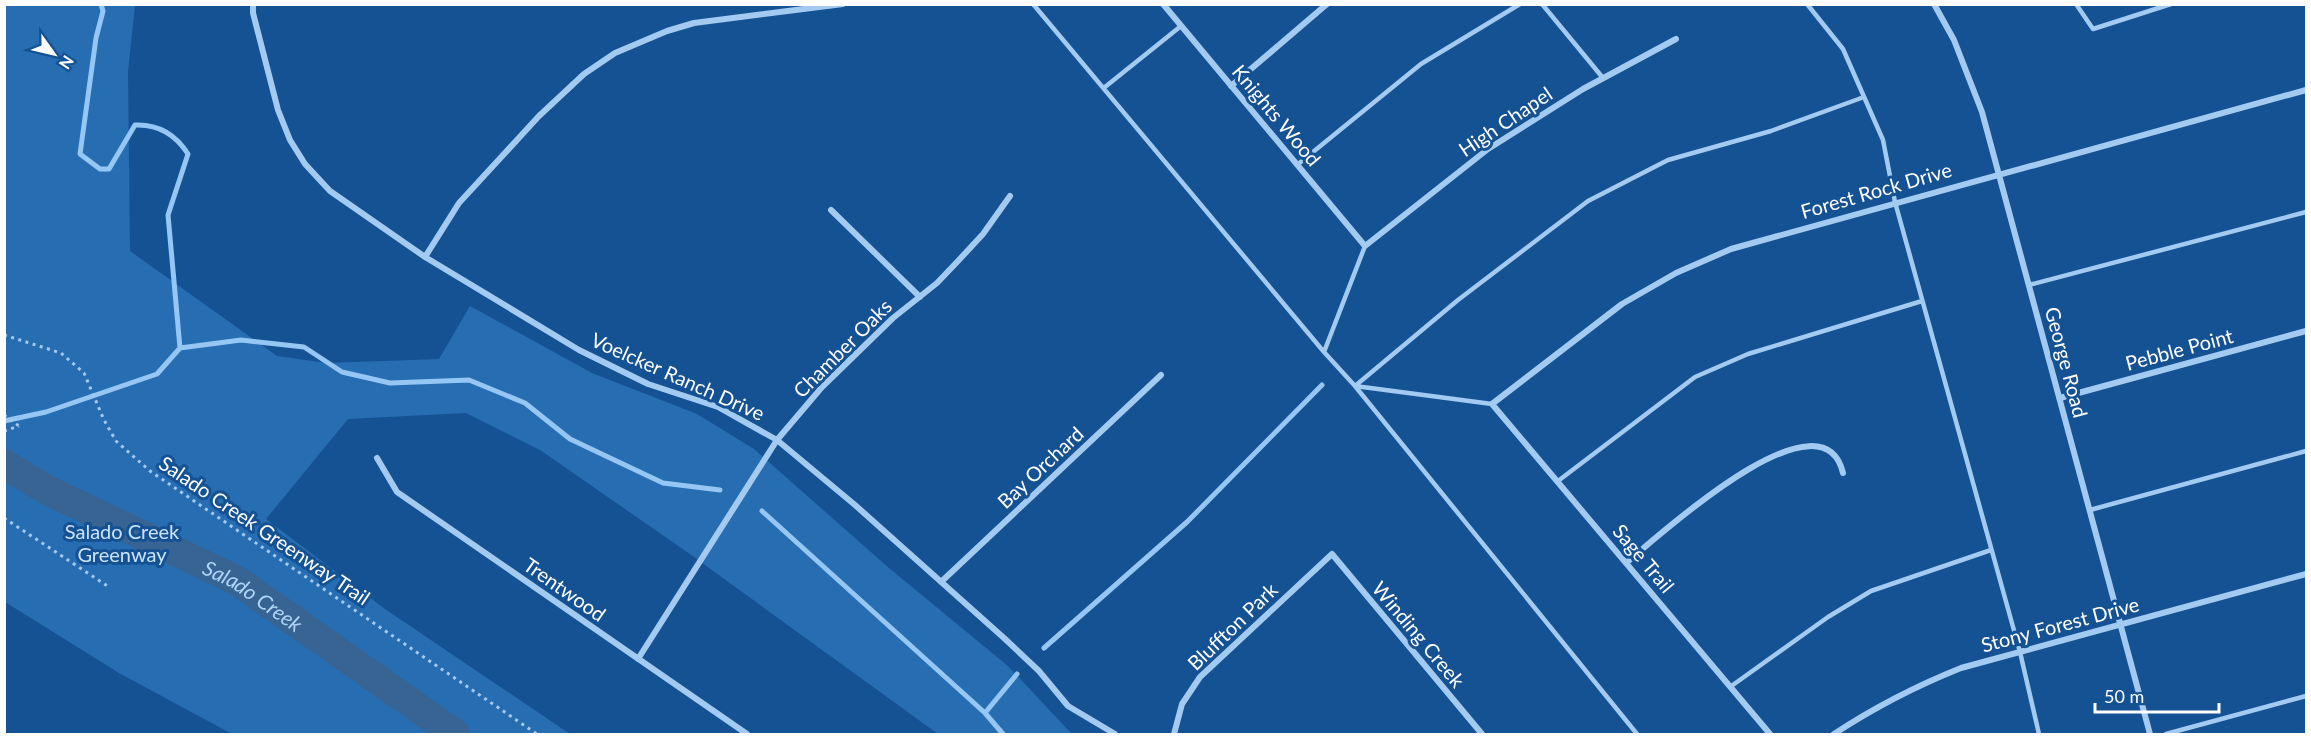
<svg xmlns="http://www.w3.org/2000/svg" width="2311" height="739" font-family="Lato,sans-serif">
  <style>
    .green { fill: #276db2 }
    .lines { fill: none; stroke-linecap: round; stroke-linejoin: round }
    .stream { stroke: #96c6f4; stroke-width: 5 }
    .river { stroke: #376493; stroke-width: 30 }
    .path { stroke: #a3caf1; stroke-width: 3; stroke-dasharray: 3 4.5; stroke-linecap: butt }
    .lane { stroke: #a3caf1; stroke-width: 4.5 }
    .street { stroke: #a3caf1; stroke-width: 6 }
    .labels { text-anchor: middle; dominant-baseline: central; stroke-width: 6; stroke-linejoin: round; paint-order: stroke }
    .street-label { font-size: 20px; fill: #fff; stroke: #155293 }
    .park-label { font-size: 20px; fill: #cbe3fc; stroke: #155293 }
    .water-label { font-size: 21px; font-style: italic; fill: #b0d4f8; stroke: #155293 }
  </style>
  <rect width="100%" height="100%" fill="#155293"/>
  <path class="green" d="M4,5h131l-7,67 2,179 147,105 50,7 112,-4 31,-53 122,67 105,41 57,35 135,119 119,98 64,68h-134l-251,-182 -147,-102 -74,-37 -118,6 -82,100 119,90 185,125h-338l-113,-61 -114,-71z"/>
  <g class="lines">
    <path class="stream" d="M101,4l2,7 -7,27 -16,116 20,15h9l26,-44c23,-1 41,10 53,29l-20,61 12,133
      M4,421l42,-9 111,-38 23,-26 61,-8 63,7 38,25 48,11 79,-3 56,23 45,36 93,44 57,7
      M762,511l223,202 18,21
      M1044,648l143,-126 135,-137
      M985,713l32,-39"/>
    <path class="river" id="s1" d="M4,464l43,26 189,90 219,154"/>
    <path class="path" d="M4,335l57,18 23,20 20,47 12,21 34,30 387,263
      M4,415l15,11
      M4,431l15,-5
      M4,518l105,69"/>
    <path class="lane" d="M1033,4l291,348 31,34 103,-86 130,-99 80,-41 103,-29 93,-34
      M1542,4l61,74
      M1807,4l36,45 40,91 12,62 125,450 19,82
      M2076,4l17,25 78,-25
      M1105,87l76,-61
      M1297,165l124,-101 99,-60
      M2029,285l277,-73
      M1324,352l41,-106
      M1492,404l-137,-18 282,348
      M1558,481l137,-104 53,-23 174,-53
      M2090,510l216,-59
      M1730,687l98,-70 43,-26 120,-41
      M2166,734l140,-38"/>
    <path class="street" d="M253,4v9l25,97 12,30 15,24 25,27 95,66 154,93 69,34 70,23 59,33 78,65 149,133 35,33 29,35 47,28
      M1163,4l202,242 123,-97 95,-60 93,-50
      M1934,4l20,36 28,72 168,622
      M1231,86l96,-82
      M831,210l89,87
      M425,257l34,-54 80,-87 45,-42 31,-21 52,-22 27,-8 149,-19
      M2060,398l246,-67
      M377,458l20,34 350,242
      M1626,563c29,-24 196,-178 217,-90
      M941,582l220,-207
      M638,659l139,-219 45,-53 71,-69 44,-35 21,-22 25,-27 27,-38
      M1174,734l8,-30 18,-27 132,-123 150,180
      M1770,734l-278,-330 130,-100 54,-31 55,-24 575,-159
      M1834,734c41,-27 82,-48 127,-66l345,-94"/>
  </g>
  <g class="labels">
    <g class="street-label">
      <text transform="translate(1277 115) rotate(50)">Knights Wood</text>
      <text transform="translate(1505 121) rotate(-34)">High Chapel</text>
      <text transform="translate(1876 190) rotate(-16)">Forest Rock Drive</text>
      <text transform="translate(842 348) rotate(-45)">Chamber Oaks</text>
      <text transform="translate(2179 349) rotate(-15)">Pebble Point</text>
      <text transform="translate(2067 362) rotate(75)">George Road</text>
      <text transform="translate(678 376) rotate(24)">Voelcker Ranch Drive</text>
      <text transform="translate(1040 467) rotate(-43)">Bay Orchard</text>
      <text transform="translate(265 530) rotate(34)">Salado Creek Greenway Trail</text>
      <text transform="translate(1644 558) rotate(50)">Sage Trail</text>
      <text transform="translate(565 589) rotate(35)">Trentwood</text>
      <text transform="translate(2060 624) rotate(-15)">Stony Forest Drive</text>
      <text transform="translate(1232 626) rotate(-44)">Bluffton Park</text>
      <text transform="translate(1419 634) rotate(50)">Winding Creek</text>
    </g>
    <g class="park-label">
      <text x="122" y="531">Salado Creek<tspan x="122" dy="23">Greenway</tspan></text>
    </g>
    <g class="water-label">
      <text stroke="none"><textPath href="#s1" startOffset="282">Salado Creek</textPath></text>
    </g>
  </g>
  <rect width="2311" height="739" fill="none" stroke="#ffffff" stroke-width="12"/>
  <g transform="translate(54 54) rotate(124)" stroke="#155293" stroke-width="4.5" paint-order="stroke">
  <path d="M0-4.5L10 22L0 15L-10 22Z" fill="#ffffff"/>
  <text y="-9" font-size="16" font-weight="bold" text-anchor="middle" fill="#ffffff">N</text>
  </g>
  <path d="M2095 703v9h124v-9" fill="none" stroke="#ffffff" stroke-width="3"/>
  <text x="2104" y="703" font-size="18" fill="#ffffff" stroke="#155293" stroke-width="4.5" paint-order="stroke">50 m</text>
</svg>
